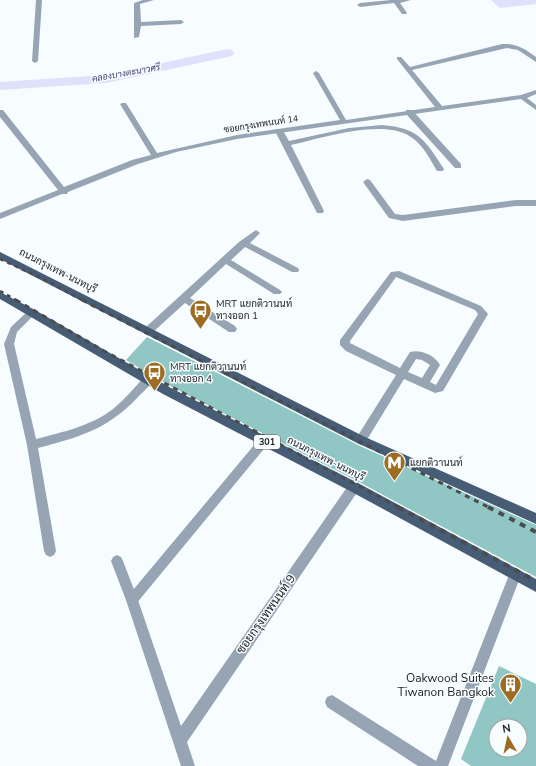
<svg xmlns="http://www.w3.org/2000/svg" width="536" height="766" font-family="'Nunito Sans',Sarabun,sans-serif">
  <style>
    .water { fill: #dee1fa }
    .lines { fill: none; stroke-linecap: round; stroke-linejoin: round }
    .canal { fill: #dee1fa; fill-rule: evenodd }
    .building { fill: #90c6c3; fill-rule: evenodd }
    .service { fill: #97a4b3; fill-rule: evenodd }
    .minor { fill: #97a4b3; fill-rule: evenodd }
    .primary { fill: #475d75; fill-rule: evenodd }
    .rail-far2 { stroke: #494d4f; stroke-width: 2.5; stroke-dasharray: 4 4; stroke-linecap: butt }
    .rail-far1 { stroke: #494d4f; stroke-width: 3; stroke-dasharray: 5 5; stroke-linecap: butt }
    .rail { stroke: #494d4f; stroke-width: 4; stroke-dasharray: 6 6; stroke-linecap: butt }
    .labels { text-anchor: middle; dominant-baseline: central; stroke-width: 3; stroke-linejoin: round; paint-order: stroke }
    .far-water-label { font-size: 9px; font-style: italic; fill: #3e4074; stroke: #f7fcfe }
    .far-street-label { font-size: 9px; fill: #1c1f21; stroke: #f7fcfe }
    .shield { fill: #f7fcfe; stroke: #5e6163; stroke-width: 1 }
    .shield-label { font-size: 9px; font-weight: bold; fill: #1c1f21 }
    .street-label { font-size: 10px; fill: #1c1f21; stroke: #f7fcfe }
    .poi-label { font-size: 10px; fill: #1c1f21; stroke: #f7fcfe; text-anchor: start }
    .near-street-label { font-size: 12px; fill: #1c1f21; stroke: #f7fcfe }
    .near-poi-label { font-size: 12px; fill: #1c1f21; stroke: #f7fcfe; text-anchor: end }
  </style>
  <rect width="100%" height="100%" fill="#f7fcfe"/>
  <path class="water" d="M491,0h45v4l-36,4z"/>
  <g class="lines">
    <path class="canal" d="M227,49l5,1 2,3 -2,3 -126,27 -106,7v-8l106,-7z"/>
  </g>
  <path class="building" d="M147,337l213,109 176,79v52l-177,-95 -187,-95 -17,-10 -1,-2 -4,-1 -24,-14z
    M499,666l37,18v82h-65l-10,-7zM496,726h24v24h-24z"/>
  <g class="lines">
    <path class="service" d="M406,110h6l49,54v4h-6l-49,-54z
      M382,125c37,3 43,15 62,44l-1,2h-6c-7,-12 -14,-26 -26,-34 -27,-19 -89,1 -120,8l33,66 -1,2h-6l-42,-82 1,-2h6l7,12 60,-13z
      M367,179l3,1 25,34 8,1 113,-15h20v6h-20l-113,15 -14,-3 -3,-4 -23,-32z
      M256,230l4,3 -10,10 48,25 1,2 -1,2h-6l-47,-25 -14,13 49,30 2,2 -2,2h-6l-48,-30 -36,34 45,28 2,3 -2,3h-6l-44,-29 -33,30h-6l-2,-3 2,-3 93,-85z
      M399,271l82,35 7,8 -45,77 -8,2 -31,-14 -39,64 -4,2 -4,-2 -1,-3 1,-3 39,-62 -50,-24 -6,-6v-5l51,-68zM396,277l79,33 3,4 -42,71 -6,-3 10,-17c-5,-10 -20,-16 -30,-13l-10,16 -50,-25v-2zM416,359l6,1 8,5 -8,13 -14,-6z
      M264,436l4,2 1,3 -1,3 -132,160 -4,2 -4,-2 -2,-4 2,-4 132,-158z
      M332,695l104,66 2,5h-20l-91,-59 -2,-5 2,-5z"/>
    <path class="minor" d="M36,0h6l-4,61 -3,2 -3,-2z
      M143,0h11l-14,4 1,18 40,-2 3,2 -3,2 -40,2 -2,11 -5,1v-35z
      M391,0h20l-11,3 7,10 -1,1h-4l-8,-11 -34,4 -3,-2 3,-2z
      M502,44c14,-1 23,5 34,13v5l-18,-12 -11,-2 -95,22 30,36 79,-11 15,-5v4l-9,4 9,7v5l-15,-11 -284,40 -61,13 -38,12 -70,28 -1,2h-5l-62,25v-6l58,-23 -58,-73v-7h3l61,77 68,-27 19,-5 -31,-51 2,-1h4l31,50 80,-18 103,-15 -27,-47 3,-2 3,2 27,47 89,-13 -38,-48v-2h4l9,10z
      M32,309l5,3 -20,20 -3,12 22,95c27,-7 55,-13 77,-30 12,-10 22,-22 32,-33h8l1,3c-4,7 -11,13 -16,18 -31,33 -59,40 -100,51l18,103 -2,4 -4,2 -4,-2 -2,-4 -17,-106 -23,-101 7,-17 18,-17z
      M354,482l4,1 2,4 -2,4 -171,251 8,24h-14l-55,-166 -15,-39 2,-4 4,-2 4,2 2,4 15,39 43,126 169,-243z
      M515,569l4,2 2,4 -73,191h-14l75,-191 2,-4z"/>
    <path class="primary" d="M0,252l365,185 171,76v11l-179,-81 -357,-184z
      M0,292l35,18 136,78 187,95 178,96v13l-186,-101 -187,-97 -163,-95z"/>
    <path class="rail-far2" d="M0,259l41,19 43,23
      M0,291l18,10"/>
    <path class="rail-far1" d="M16,300l88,51 296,157
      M82,300l408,208"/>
    <path class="rail" d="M398,507l138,74
      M488,507l48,25"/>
  </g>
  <defs>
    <symbol id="bus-pin" viewBox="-11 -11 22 30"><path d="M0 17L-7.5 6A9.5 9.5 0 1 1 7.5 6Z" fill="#9d6c20" stroke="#f7fcfe"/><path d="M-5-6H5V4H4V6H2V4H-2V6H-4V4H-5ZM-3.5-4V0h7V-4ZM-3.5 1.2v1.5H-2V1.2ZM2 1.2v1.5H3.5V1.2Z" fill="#fff"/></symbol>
    <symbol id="metro-pin" viewBox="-11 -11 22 30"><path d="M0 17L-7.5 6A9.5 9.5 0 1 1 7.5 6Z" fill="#9d6c20" stroke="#f7fcfe"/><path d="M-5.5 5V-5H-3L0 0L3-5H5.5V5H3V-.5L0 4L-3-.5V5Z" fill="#fff"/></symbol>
    <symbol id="building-pin" viewBox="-11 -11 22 30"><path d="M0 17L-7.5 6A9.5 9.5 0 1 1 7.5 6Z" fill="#9d6c20" stroke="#f7fcfe"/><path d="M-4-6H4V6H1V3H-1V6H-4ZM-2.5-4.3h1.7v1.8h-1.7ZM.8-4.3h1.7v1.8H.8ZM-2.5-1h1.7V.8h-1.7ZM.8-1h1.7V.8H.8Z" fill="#fff"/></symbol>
  </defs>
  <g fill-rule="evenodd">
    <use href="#bus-pin" x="188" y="298" width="25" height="34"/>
    <use href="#bus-pin" x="142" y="360" width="25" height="34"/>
    <use href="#metro-pin" x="382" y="450" width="25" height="34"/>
    <use href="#building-pin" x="498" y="672" width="25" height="34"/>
  </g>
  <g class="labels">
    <g class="far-water-label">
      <text transform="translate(126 73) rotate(-10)">คลองบางตะนาวศรี</text>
    </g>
    <g class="far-street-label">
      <text transform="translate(261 124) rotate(-9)">ซอยกรุงเทพนนท์ 14</text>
    </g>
    <rect class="shield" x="254" y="435" width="26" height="14" rx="3"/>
    <g class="shield-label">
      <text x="267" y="442">301</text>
    </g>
    <g class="street-label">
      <text transform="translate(58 271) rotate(27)">ถนนกรุงเทพ-นนทบุรี</text>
      <text transform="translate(326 459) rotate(27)">ถนนกรุงเทพ-นนทบุรี</text>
    </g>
    <g class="poi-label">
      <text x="216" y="304">MRT แยกติวานนท์<tspan x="216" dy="12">ทางออก 1</tspan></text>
      <text x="170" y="367">MRT แยกติวานนท์<tspan x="170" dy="12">ทางออก 4</tspan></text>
      <text x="410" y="463">แยกติวานนท์</text>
    </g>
    <g class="near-street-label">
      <text transform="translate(266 614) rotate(-55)">ซอยกรุงเทพนนท์ 9</text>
    </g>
    <g class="near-poi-label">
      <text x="494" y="678">Oakwood Suites<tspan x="494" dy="14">Tiwanon Bangkok</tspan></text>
    </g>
  </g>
  <g transform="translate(508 738) rotate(351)"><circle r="19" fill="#f7fcfe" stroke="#9fa4a6"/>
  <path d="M0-3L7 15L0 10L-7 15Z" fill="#9d6c20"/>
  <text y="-6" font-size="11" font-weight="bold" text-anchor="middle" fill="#1c1f21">N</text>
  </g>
</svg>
